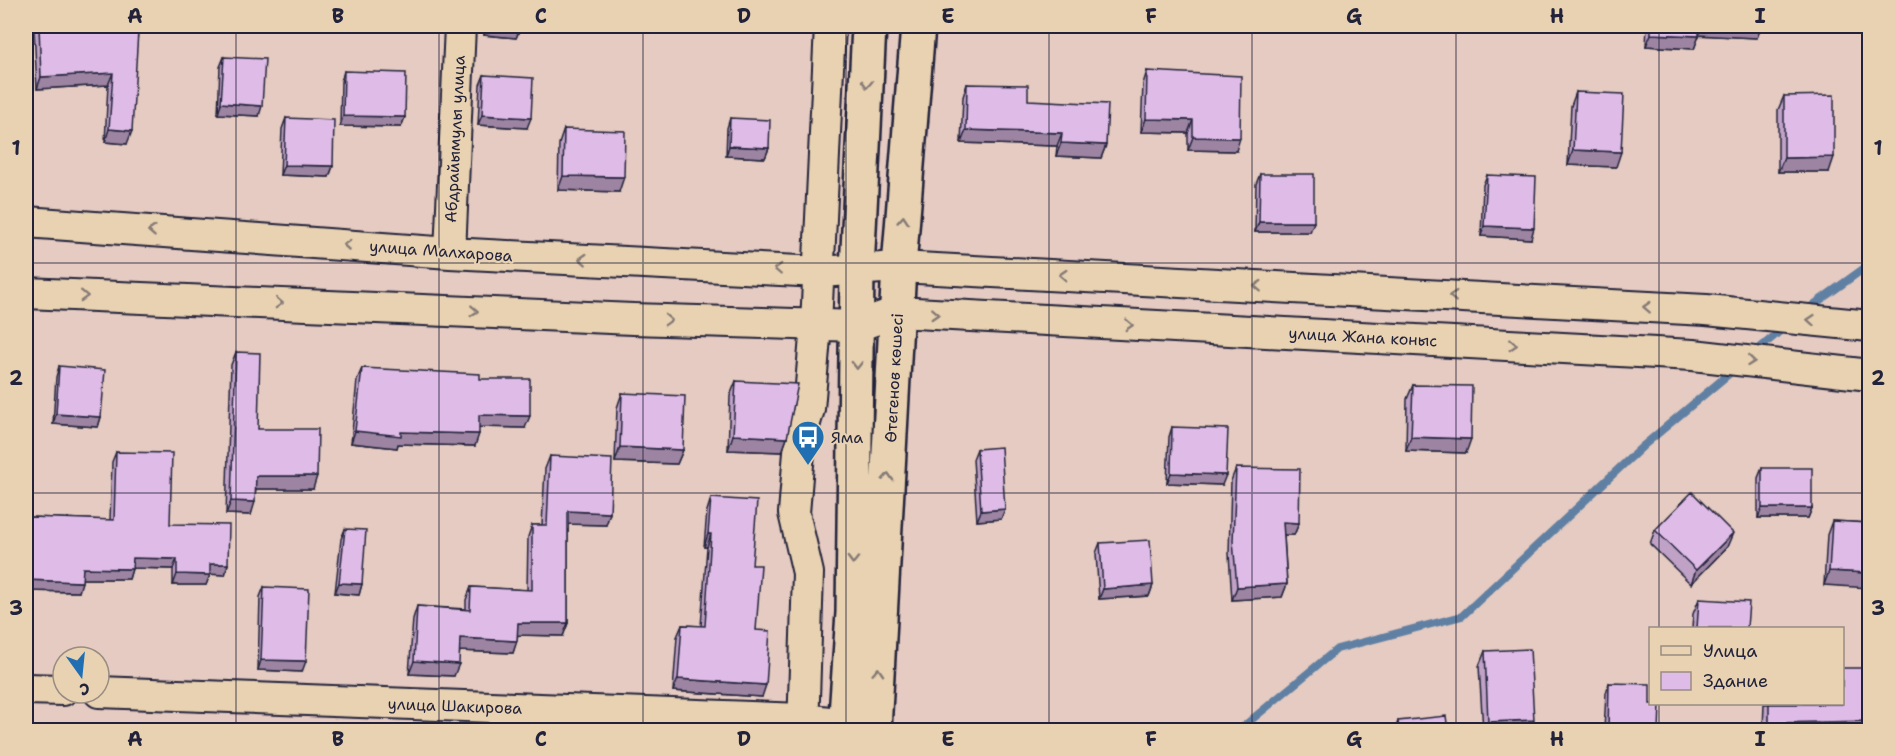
<svg xmlns="http://www.w3.org/2000/svg" width="1895" height="756" font-family="'Shantell Sans',sans-serif">
  <style>
    .lines { fill: none; stroke-linecap: round; stroke-linejoin: round }
    .stream { stroke: #6180a3; stroke-width: 8 }
    .street-casing { stroke: #22223b; stroke-width: 34 }
    .secondary-casing { stroke: #22223b; stroke-width: 38 }
    .street { stroke: #e8d2b1; stroke-width: 30 }
    .secondary { stroke: #e8d2b1; stroke-width: 33 }
    .wall { fill: #c0a2c7; stroke: #22223b; stroke-width: 1.5 }
    .shaded-wall { fill: #9c84a2; stroke: #22223b; stroke-width: 1.5 }
    .building { fill: #dfbce7; stroke: #22223b; stroke-width: 1.5 }
    .oneway { stroke: #857a76 }
    .grid { fill: none; stroke: #22223b; stroke-width: 1.5; stroke-opacity: 0.55 }
    .labels { text-anchor: middle; dominant-baseline: central; stroke-width: 4.5; stroke-linejoin: round; paint-order: stroke }
    .street-label { font-size: 16px; fill: #22223b; stroke: #e8d2b1 }
    .poi-label { font-size: 16px; fill: #22223b; stroke: #e8d2b1; text-anchor: start }
    .neatline { fill: none; stroke: #22223b; stroke-width: 2 }
    .grid-label { font-size: 20px; text-anchor: middle; font-weight: bold; fill: #22223b }
  </style>
  <rect width="100%" height="100%" fill="#e5cbc1"/>
  <filter id="ink" filterUnits="userSpaceOnUse"><feTurbulence type="fractalNoise" baseFrequency=".0167" numOctaves="2"/><feDisplacementMap in="SourceGraphic" scale="12" xChannelSelector="R" yChannelSelector="G"/><feConvolveMatrix kernelMatrix="1 2 1 2 8 2 1 2 1" color-interpolation-filters="sRGB"/></filter>
  <g filter="url(#ink)">
    <g class="lines">
      <path class="stream" d="M1805,311l65,-47
        M1754,353l32,-27
        M1239,730l98,-81 125,-33 181,-170 93,-78"/>
      <defs>
        <path id="street" d="M26,222l424,31 369,19 80,-5 807,43 164,16
          M450,253l10,-227
          M26,293l607,26 224,7 40,-14 796,43 177,20
          M26,689l37,1
          M99,692l704,27 43,5
          M803,730l5,-157 -14,-60 6,-73 9,-31 7,-84 14,-299"/>
        <path id="secondary" d="M845,730l8,-117 4,-343 12,-244
          M874,730l25,-463 19,-241"/>
      </defs>
      <use href="#street" class="street-casing"/>
      <use href="#secondary" class="secondary-casing"/>
      <use href="#street" class="street"/>
      <use href="#secondary" class="secondary"/>
    </g>
    <path class="wall" d="M34,26h50v1l54,4 -11,113 -22,-2 3,-57 -71,4 -3,-61z
      M485,26h34v5l-3,7 -32,-3z
      M1647,26h222h-37l-1,4 -70,-3 -4,11 -58,-3 -5,14 -48,-3z
      M224,57l35,59 -41,-2 2,-47z
      M344,71l61,46 -4,10 -61,-1 1,-45z
      M1147,71l89,80 -48,-1v-17l-47,-1 2,-48z
      M484,75l43,53 -49,-3 2,-40z
      M967,84l61,16 78,45 -5,13 -45,-2 1,-10 -96,-3 2,-46z
      M1576,92l40,75 -48,-2 3,-59z
      M1784,96l45,76h-51v-62z
      M286,118l47,48 -4,11 -49,-2 2,-46z
      M730,118l39,30 -4,10 -39,-2 1,-28z
      M564,129l55,63 -61,-2 1,-46z
      M1260,174l50,58h-55l1,-48z
      M1487,175l44,64 -50,-3 2,-51z
      M236,352l22,77 55,60h-57l-5,26 -25,-1 5,-149z
      M59,366l42,51 -3,10 -45,-3 3,-47z
      M362,368l118,11 45,49 -46,-1 -4,19 -77,-2 -1,4 -46,-5 6,-63z
      M736,381l51,57 -5,14 -54,-2 2,-54z
      M1413,385l53,68 -60,-2 1,-52z
      M622,393l61,57 -6,14 -62,-2 2,-54z
      M1172,427l50,58 -55,-2 2,-46z
      M977,449l24,70 -24,2 -4,-62z
      M116,452l54,72 58,40 -3,11 -15,-1 -4,11h-33v-16l-41,-1 -3,11h-47l-3,13 -53,-1v-65l3,-9 81,3 2,-58z
      M550,456l60,57 -4,12 -38,-1v99l-5,13 -45,-1 -5,18 -53,-2 -6,25 -45,-2 4,-55 4,-13 49,3v-9l5,-13 56,3 1,-53 4,-12h10l3,-56z
      M1236,468l63,55 -5,12h-10l3,49 -5,13 -50,3 -3,-46 2,-73z
      M1762,468l50,40 -4,10h-50v-40z
      M711,498l41,67 4,65 6,67 -89,-6 4,-54 5,-12 19,1 6,-79h-3l3,-36z
      M1832,521l37,2 -45,62 3,-50z
      M345,529l17,55 -3,11 -24,-2 6,-54z
      M1655,530l72,17 -36,37 -41,-40z
      M1100,543l53,42 -4,11 -50,3 -3,-46z
      M264,587l38,85 -44,-2 2,-73z
      M1699,599l48,29h-55l1,-14z
      M1485,651l45,79h-47l-4,-64z
      M1609,683l50,47h-55l2,-37z
      M1764,704h78l27,26h-106z
      M1398,721l50,9h-53z"/>
    <path class="shaded-wall" d="M731,26h47l-2,6 -46,-4z
      M1698,26h171v3l-37,-3 -1,4 -70,-3 -4,11 -62,-3z
      M486,29l33,2 -3,7 -32,-3z
      M1651,34l48,2 -5,13 -48,-3z
      M113,73l-5,12 -71,4 4,-12z
      M221,103l41,3 -3,10 -41,-2z
      M482,115l49,3 -4,10 -49,-3z
      M343,116l62,1 -4,10 -61,-1z
      M1146,119l47,1 -5,13 -47,-1z
      M109,129l23,2 -5,13 -22,-2z
      M966,130l96,3 -5,13 -96,-3z
      M1193,137l47,1 -4,13 -48,-1z
      M1061,143l45,2 -5,13 -45,-2z
      M729,146l40,2 -4,10 -39,-2z
      M1573,150l48,2 -5,15 -48,-2z
      M1834,157l-5,15h-51l6,-14z
      M284,165l49,1 -4,11 -49,-2z
      M563,176l61,1 -5,15 -61,-2z
      M1259,222h55l-4,10h-55z
      M1484,226l50,2 -3,11 -50,-3z
      M56,414l45,3 -3,10 -45,-3z
      M479,415l51,1 -5,12 -50,-1z
      M355,431l46,1 78,2 -4,12 -77,-2 -1,4 -46,-5z
      M733,435l54,3 -5,14 -54,-2z
      M1411,437l60,2 -5,14 -60,-2z
      M620,447l63,3 -6,14 -62,-2z
      M1171,473l55,2 -4,10 -55,-2z
      M256,476h61l-4,13h-61z
      M231,501l24,1 -4,13 -25,-1z
      M1762,508h50l-4,10h-50z
      M1005,509l-4,10 -24,2 4,-10z
      M568,511l42,2 -4,12 -42,-1z
      M1283,522l16,1 -5,12h-16z
      M1733,533l-6,14 -36,37 5,-14z
      M708,534h3l-4,13h-3z
      M133,558l44,1 -4,10 -44,-1z
      M210,564h18l-3,11 -19,-1z
      M83,568l49,1 -3,10h-50z
      M1829,571l40,2v15l-45,-3z
      M177,574l33,1 -4,10h-33z
      M26,580l56,2 -3,10 -53,-1z
      M339,583l23,1 -3,11 -24,-2z
      M1287,584l-5,13 -50,3 5,-13z
      M1153,585l-4,11 -50,3 4,-10z
      M518,623h50l-5,13 -49,-1z
      M460,638l57,3 -4,12 -57,-2z
      M261,660l45,1 -4,11 -44,-2z
      M414,661l45,3 -5,12 -45,-2z
      M678,679l88,6 -4,12 -89,-6z
      M1534,720l-4,10h-44l2,-8z
      M1869,721v9h-103l3,-7z"/>
    <path class="building" d="M39,26h45v1l54,4 -6,100 -23,-2 4,-56 -72,4z
      M487,26h32v5l-33,-2z
      M1651,26h48v10l-48,-2z
      M224,57l41,2 -3,47 -41,-3z
      M344,71l62,2 -1,44 -62,-1z
      M1147,71l94,5 -1,62 -47,-1v-17l-47,-1z
      M484,75l49,3 -2,40 -49,-3z
      M967,84l61,1v15l80,4 -2,41 -45,-2 1,-10 -96,-3z
      M1576,92l48,2 -3,58 -48,-2z
      M1834,95v62l-50,1v-62z
      M286,118l48,2 -1,46 -49,-1z
      M730,118l40,2 -1,28 -40,-2z
      M564,129l61,2 -1,46 -61,-1z
      M1260,174h54v48h-55z
      M1487,175l49,2 -2,51 -50,-2z
      M236,352l24,1 -2,76h60l-1,47h-61l-1,26 -24,-1z
      M59,366l46,4 -4,47 -45,-3z
      M362,368l118,6v5h50v37l-51,-1v19l-78,-2v4l-46,-5z
      M736,381l62,3 -11,54 -54,-3z
      M1413,385l59,1 -1,53 -60,-2z
      M622,393l63,3 -2,54 -63,-3z
      M1172,427l56,2 -2,46 -55,-2z
      M1001,447l4,62 -24,2 -4,-62z
      M116,452l56,1 -2,71 59,1 -1,39h-18v11l-33,-1v-15l-44,-1 -1,11 -49,-1 -1,14 -56,-2 3,-63 85,3z
      M550,456l62,3 -2,54 -42,-2v112h-50l-1,18 -57,-3 -1,26 -45,-3 3,-55 53,4 1,-23 61,3v-65h15z
      M1236,468l64,1 -1,54 -16,-1 4,62 -50,3 -4,-46z
      M1762,468h50v40h-50z
      M1692,492l41,41 -37,37 -41,-40z
      M711,498l46,3 -5,64h9l-5,65 14,1 -4,54 -88,-6 4,-54 23,1 6,-92h-3z
      M1832,521l37,2v50l-40,-2z
      M345,529l21,1 -4,54 -23,-1z
      M1150,540l3,45 -50,4 -3,-46z
      M264,587l45,2 -3,72 -45,-1z
      M1699,599l50,3 -2,26h-50z
      M1530,649l4,71 -46,2 -3,-71z
      M1842,668h27v53l-100,2v-19h73z
      M1609,683l41,1v20h10l-1,26h-51z
      M1446,716l2,14h-49l-1,-9z"/>
    <defs><path id="oneway-chevron" d="M-2-3.5L2.5 0L-2 3.5" fill="none" stroke-width="1.6" stroke-linecap="round" stroke-linejoin="round" transform="scale(1.5)"/></defs>
    <g class="oneway">
      <use href="#oneway-chevron" transform="translate(867 84) rotate(93)"/>
      <use href="#oneway-chevron" transform="translate(903 220) rotate(-86)"/>
      <use href="#oneway-chevron" transform="translate(152 231) rotate(-176)"/>
      <use href="#oneway-chevron" transform="translate(347 245) rotate(-176)"/>
      <use href="#oneway-chevron" transform="translate(583 259) rotate(-177)"/>
      <use href="#oneway-chevron" transform="translate(778 269) rotate(-177)"/>
      <use href="#oneway-chevron" transform="translate(1063 275) rotate(-177)"/>
      <use href="#oneway-chevron" transform="translate(1258 286) rotate(-177)"/>
      <use href="#oneway-chevron" transform="translate(84 296) rotate(2)"/>
      <use href="#oneway-chevron" transform="translate(1453 296) rotate(-177)"/>
      <use href="#oneway-chevron" transform="translate(279 303) rotate(2)"/>
      <use href="#oneway-chevron" transform="translate(1647 307) rotate(-177)"/>
      <use href="#oneway-chevron" transform="translate(474 311) rotate(3)"/>
      <use href="#oneway-chevron" transform="translate(935 314) rotate(3)"/>
      <use href="#oneway-chevron" transform="translate(668 320) rotate(2)"/>
      <use href="#oneway-chevron" transform="translate(1811 320) rotate(-175)"/>
      <use href="#oneway-chevron" transform="translate(1129 325) rotate(3)"/>
      <use href="#oneway-chevron" transform="translate(1513 345) rotate(3)"/>
      <use href="#oneway-chevron" transform="translate(1751 361) rotate(6)"/>
      <use href="#oneway-chevron" transform="translate(857 365) rotate(91)"/>
      <use href="#oneway-chevron" transform="translate(888 477) rotate(-87)"/>
      <use href="#oneway-chevron" transform="translate(853 560) rotate(91)"/>
      <use href="#oneway-chevron" transform="translate(878 672) rotate(-87)"/>
    </g>
  </g>
  <path class="grid" d="M236,26v704M439,26v704M643,26v704M846,26v704M1049,26v704M1252,26v704M1456,26v704M1659,26v602M26,263h1844M26,493h1844M1659,704v26"/>
  <defs>
    <symbol id="bus-pin" viewBox="-11 -11 22 30"><path d="M0 17L-7.5 6A9.5 9.5 0 1 1 7.5 6Z" fill="#1f6fb2" stroke="#e8d2b1"/><path d="M-5-6H5V4H4V6H2V4H-2V6H-4V4H-5ZM-3.5-4V0h7V-4ZM-3.5 1.2v1.5H-2V1.2ZM2 1.2v1.5H3.5V1.2Z" fill="#fff"/></symbol>
  </defs>
  <g fill-rule="evenodd">
    <use href="#bus-pin" x="789" y="418" width="38" height="52"/>
  </g>
  <g class="labels">
    <g class="street-label">
      <text transform="translate(455 139) rotate(-87)">Абдрайымулы улица</text>
      <text transform="translate(441 251) rotate(4)">улица Малхарова</text>
      <text transform="translate(1363 337) rotate(3)">улица Жана коныс</text>
      <text transform="translate(894 378) rotate(-87)">Өтегенов көшесі</text>
      <text transform="translate(455 706) rotate(2)">улица Шакирова</text>
    </g>
    <g class="poi-label">
      <text x="831" y="437">Яма</text>
    </g>
  </g>
  <rect width="1895" height="756" fill="none" stroke="#e8d2b1" stroke-width="66"/>
  <rect x="1649" y="627" width="195" height="78" fill="#e8d2b1" stroke="#998c82" stroke-width="1.5"/>
  <rect x="1661" y="646" width="30" height="9" fill="#e8d2b1" stroke="#998c82" stroke-width="1.5"/>
  <text x="1703" y="657" font-size="18" fill="#22223b">Улица</text>
  <rect x="1661" y="672" width="30" height="18" fill="#dfbce7" stroke="#998c82" stroke-width="1.5"/>
  <text x="1703" y="687" font-size="18" fill="#22223b">Здание</text>
  <g transform="translate(81 675) rotate(165)"><circle r="28" fill="#e8d2b1" stroke="#998c82" stroke-width="1.5"/>
  <path d="M0-4.5L10 22L0 15L-10 22Z" fill="#1f6fb2"/>
  <text y="-9" font-size="16" font-weight="bold" text-anchor="middle" fill="#22223b">С</text>
  </g>
  <rect x="33" y="33" width="1829" height="690" class="neatline"/>
  <g class="grid-label">
    <text x="135" y="23">A</text>
    <text x="338" y="23">B</text>
    <text x="541" y="23">C</text>
    <text x="744" y="23">D</text>
    <text x="948" y="23">E</text>
    <text x="1151" y="23">F</text>
    <text x="1354" y="23">G</text>
    <text x="1557" y="23">H</text>
    <text x="1760" y="23">I</text>
    <text x="16" y="155">1</text>
    <text x="1878" y="155">1</text>
    <text x="16" y="385">2</text>
    <text x="1878" y="385">2</text>
    <text x="16" y="615">3</text>
    <text x="1878" y="615">3</text>
    <text x="135" y="746">A</text>
    <text x="338" y="746">B</text>
    <text x="541" y="746">C</text>
    <text x="744" y="746">D</text>
    <text x="948" y="746">E</text>
    <text x="1151" y="746">F</text>
    <text x="1354" y="746">G</text>
    <text x="1557" y="746">H</text>
    <text x="1760" y="746">I</text>
  </g>
</svg>
